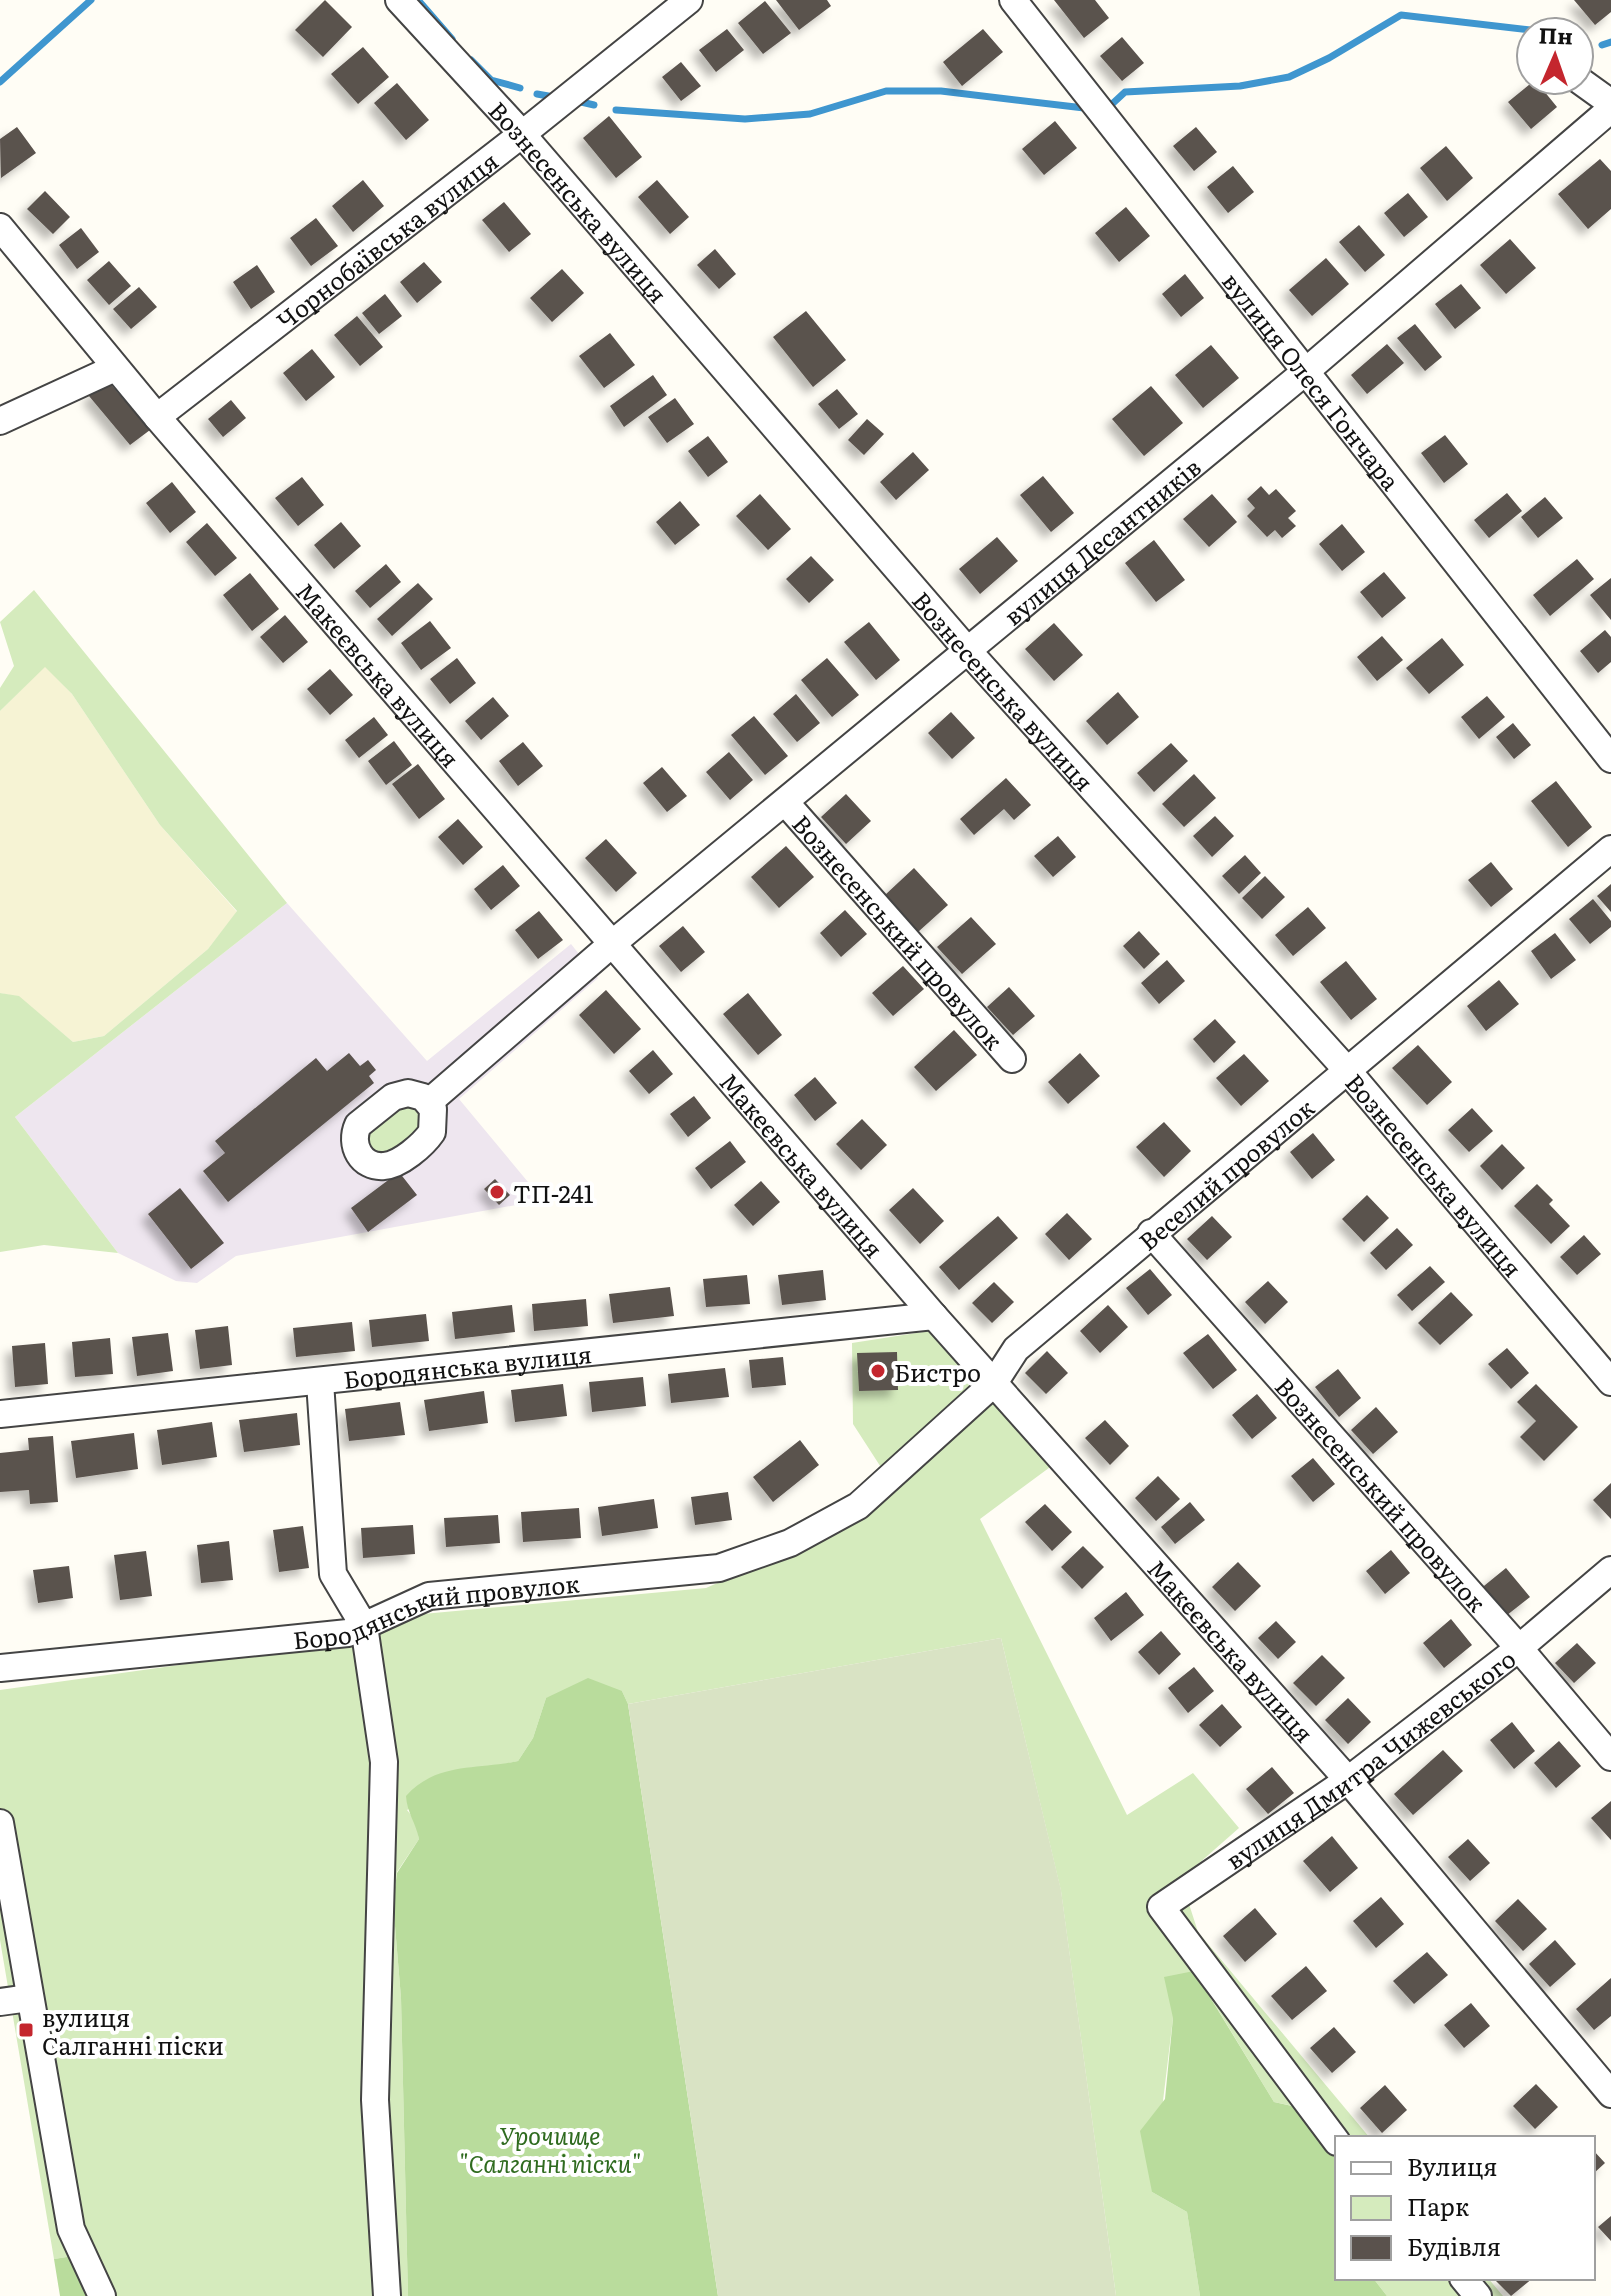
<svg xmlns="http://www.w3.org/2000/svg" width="1611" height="2296" font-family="Literata,serif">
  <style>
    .industrial { fill: #eee6ef }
    .farmland { fill: #f6f3d4 }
    .green { fill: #d5ebbd }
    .forest { fill: #b9dc9c }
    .cemetery { fill: #d9e3c4 }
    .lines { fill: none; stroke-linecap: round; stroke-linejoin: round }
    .stream { stroke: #3f96cf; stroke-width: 7 }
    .building { fill: #5a524d; filter: url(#shadow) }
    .minor-casing { stroke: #444; stroke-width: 30 }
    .minor { stroke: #fff; stroke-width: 26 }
    .poi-dot { fill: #c4262e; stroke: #fff; stroke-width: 3 }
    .labels { text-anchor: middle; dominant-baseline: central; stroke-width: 8; stroke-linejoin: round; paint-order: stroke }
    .street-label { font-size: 24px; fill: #111; stroke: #fff }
    .poi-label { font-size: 24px; fill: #111; stroke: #fff; text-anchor: start }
    .park-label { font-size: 24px; font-style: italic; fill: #2f6b1f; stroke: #fff }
  </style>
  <defs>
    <filter id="shadow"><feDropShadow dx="-7" dy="7" stdDeviation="4" flood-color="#0004"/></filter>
  </defs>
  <rect width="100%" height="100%" fill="#fffdf5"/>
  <path class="industrial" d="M287,903l140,158 144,-117 27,34 -139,121 84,101 -307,56 -39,27 -21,-2 -58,-28 -103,-136z"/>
  <path class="farmland" d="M45,666l27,28 88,131 77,87 -29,37 -104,87 -31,6 -54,-45 -19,-4v-282z"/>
  <path class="green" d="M34,590l253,313 -272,214 103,136 -74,-8 -44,7v-259l19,3 54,46 31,-6 104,-87 29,-38 -77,-86 -88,-131 -27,-27 -45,44v-23l14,-22 -14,-44z
    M416,1104l10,20 -33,29 -22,1 -6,-21 34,-28z
    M942,1329l115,133 -77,57 147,296 66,-42 46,55 -58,51 17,53 172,206h-33v22l-44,-54 -19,-4 -79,-130 -22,46 -21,174 35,20 13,84h-84l-55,-405 -60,-253 -373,66 -6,-13 -76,7 -13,40 -15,23 -22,5 -89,44 9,11 3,18 -22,33 -4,30 8,96 7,298h-322l-13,-40 -19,3 -54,-319v-250l351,-49 61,-26 294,-27 154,-67 35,-32 -42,-65 -1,-81z
    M1373,2278h115l15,18h-116z"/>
  <path class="forest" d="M588,1678l34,13 6,13 90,592h-310l-7,-298 -8,-96 4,-29 22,-34c-3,-16 -12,-26 -13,-43 30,-34 71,-26 112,-35l15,-23 13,-40z
    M1194,1971l80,131 18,4 45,54v118h36l14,18h-187l-13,-84 -35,-20 -12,-61 25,-32 8,-81 -9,-41z
    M73,2256l13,40h-26l-6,-37z"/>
  <path class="cemetery" d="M1001,1638l60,252 55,406h-398l-90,-592z"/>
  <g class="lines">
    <path class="stream" d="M418,0l34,39
      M1579,45l5,2
      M1602,45l9,-3
      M471,60l20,20 29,8
      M0,82l91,-82
      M537,94l17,3
      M577,101l17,4
      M1111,105l14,-13 115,-6 49,-9 40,-19 72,-43 147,17
      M616,110l129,9 65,-5 76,-23h55l143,17"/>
  </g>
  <path class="building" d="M325,0l27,27 -29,30 -28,-27z
    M776,0h51l4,6 -32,24z
    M1054,0h41l14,18 -25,20z
    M1574,0h37v12l-16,13z
    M765,1l26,32 -28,21 -25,-31z
    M727,29l17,21 -28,22 -17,-22z
    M983,29l20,23 -41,34 -19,-24z
    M1122,37l22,26 -22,18 -22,-25z
    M363,47l26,30 -31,27 -27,-30z
    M681,62l20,24 -20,15 -19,-24z
    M1535,80l22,27 -26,22 -23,-27z
    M397,83l32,37 -23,20 -32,-37z
    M609,116l33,41 -26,21 -33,-40z
    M1055,121l22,27 -33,27 -22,-26z
    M17,127l19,26 -35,25 -1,-39z
    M1196,127l21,25 -23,19 -21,-25z
    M1446,146l27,32 -26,23 -27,-33z
    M1600,159l11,12v38l-23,20 -30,-35z
    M1233,166l21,26 -26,21 -21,-26z
    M363,180l21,26 -31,26 -21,-26z
    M657,180l32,37 -19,17 -32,-37z
    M45,191l25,26 -17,17 -26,-25z
    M1408,193l20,24 -24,20 -20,-24z
    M504,202l27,32 -22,18 -27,-32z
    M1126,207l24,29 -31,26 -24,-29z
    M316,218l22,28 -27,20 -21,-28z
    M1359,225l26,30 -20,17 -26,-30z
    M81,228l18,24 -22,17 -18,-24z
    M1510,239l26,29 -30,26 -26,-29z
    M715,249l21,25 -17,15 -22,-24z
    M1326,258l23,26 -37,32 -23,-26z
    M109,261l22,25 -22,19 -22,-25z
    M424,262l18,20 -25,21 -17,-21z
    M257,265l18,27 -24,17 -18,-27z
    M562,269l22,24 -32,29 -22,-24z
    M1185,274l19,24 -23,19 -19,-23z
    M1461,284l20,24 -26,21 -20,-25z
    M139,287l18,20 -26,22 -18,-20z
    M385,294l17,22 -23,18 -17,-21z
    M806,311l40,49 -33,27 -40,-50z
    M357,316l26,31 -23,19 -26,-31z
    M1415,324l27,33 -17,14 -28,-33z
    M610,333l25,32 -31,23 -25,-32z
    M1387,344l17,19 -37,31 -16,-19z
    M1211,345l28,33 -36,30 -28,-33z
    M312,349l23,28 -29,24 -23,-28z
    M653,375l14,20 -43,32 -14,-21z
    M108,381l42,49 -20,15 -41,-49z
    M1151,386l32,37 -39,33 -32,-37z
    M837,389l21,25 -19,15 -21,-25z
    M675,398l19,26 -27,19 -19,-26z
    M231,400l15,18 -23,19 -15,-18z
    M867,419l17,15 -20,21 -16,-15z
    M1445,435l23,29 -24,19 -23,-30z
    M708,436l20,26 -20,15 -20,-26z
    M913,452l16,18 -33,30 -16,-18z
    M1043,476l31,37 -23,19 -31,-37z
    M302,477l22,28 -26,21 -23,-28z
    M172,482l24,30 -26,21 -24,-30z
    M1261,486l8,9 7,-6 20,22 -8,7 8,8 -14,12 -7,-8 -8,7 -20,-21 8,-8 -8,-9z
    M1507,493l15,18 -33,27 -15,-18z
    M760,494l31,35 -23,21 -32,-34z
    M1212,494l25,28 -28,25 -26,-28z
    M1545,497l18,21 -25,20 -17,-21z
    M680,501l20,24 -25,20 -19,-23z
    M341,522l20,24 -27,23 -20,-24z
    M207,523l30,35 -22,18 -29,-34z
    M1342,524l23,28 -23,19 -23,-27z
    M997,537l21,24 -38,33 -21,-25z
    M1154,540l31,40 -29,22 -31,-39z
    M811,556l23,24 -25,23 -23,-24z
    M1577,559l17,20 -44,37 -17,-21z
    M386,564l15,18 -31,26 -15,-17z
    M1384,572l22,26 -24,20 -22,-26z
    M250,573l29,36 -27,22 -29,-36z
    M1611,578v42l-21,-25z
    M418,583l15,16 -41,37 -15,-17z
    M285,615l23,27 -25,21 -23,-26z
    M430,621l21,27 -30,22 -20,-27z
    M869,622l31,38 -24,20 -32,-38z
    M1054,623l29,32 -29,26 -29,-32z
    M1605,630l6,7v25l-13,11 -18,-22z
    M1382,636l21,24 -26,21 -20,-24z
    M1442,638l22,27 -35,29 -23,-26z
    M457,658l19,25 -26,21 -20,-25z
    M827,658l32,37 -27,22 -31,-37z
    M330,669l23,26 -23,20 -23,-26z
    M1118,692l21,25 -32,28 -21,-24z
    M796,694l24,29 -23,19 -24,-28z
    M1487,696l18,21 -26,22 -18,-22z
    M493,697l16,19 -28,24 -16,-19z
    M951,712l24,26 -23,21 -24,-26z
    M754,716l34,40 -23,19 -34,-40z
    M374,717l14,18 -29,23 -14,-18z
    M1513,723l18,22 -17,14 -18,-22z
    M394,741l18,24 -26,20 -18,-24z
    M523,742l20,24 -25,20 -19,-25z
    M1171,743l17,18 -34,31 -17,-19z
    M729,752l24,28 -23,20 -24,-28z
    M418,764l27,35 -26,20 -27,-35z
    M662,767l25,29 -20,16 -24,-29z
    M1194,774l22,24 -32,29 -22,-23z
    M1006,778l25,27 -17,15 -10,-11 -30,26 -14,-16z
    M1556,781l36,46 -24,20 -37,-46z
    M846,794l25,27 -25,23 -25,-27z
    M1215,816l19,20 -22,21 -19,-21z
    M458,819l25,28 -20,18 -25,-28z
    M1058,836l18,21 -23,20 -19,-21z
    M606,839l31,34 -21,19 -31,-34z
    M786,846l28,31 -35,31 -28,-31z
    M1245,855l16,18 -22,21 -17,-18z
    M1491,862l22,27 -22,18 -23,-27z
    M503,865l17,21 -29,24 -17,-21z
    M914,868l34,37 -30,27 -33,-37z
    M1265,876l20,21 -23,22 -20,-21z
    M1611,884v28l-14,-16z
    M1593,899l18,22v6l-21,17 -21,-25z
    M1308,907l18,21 -33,28 -18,-21z
    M845,910l22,24 -26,23 -21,-24z
    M539,911l24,29 -25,19 -23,-29z
    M971,917l25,27 -34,30 -25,-27z
    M683,926l22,26 -24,20 -22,-26z
    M1139,931l21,23 -16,15 -21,-23z
    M1555,933l21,27 -25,19 -20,-28z
    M1167,960l18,21 -26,23 -18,-21z
    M1346,961l31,38 -26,21 -31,-38z
    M903,966l21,23 -31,27 -21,-23z
    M1499,980l20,24 -33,27 -19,-25z
    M1009,987l26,29 -22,19 -26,-28z
    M606,990l35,39 -27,25 -35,-39z
    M748,993l34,42 -24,20 -35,-41z
    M1215,1019l21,23 -22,21 -21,-24z
    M954,1030l23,25 -41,36 -22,-24z
    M1418,1045l34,37 -25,23 -35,-37z
    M653,1050l20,24 -24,20 -20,-23z
    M349,1053l11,13 8,-6 8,10 -7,6 5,7 -146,119 -25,-31 22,-18 -10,-12 101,-83 11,13z
    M1080,1053l20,23 -32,28 -20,-22z
    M1244,1054l25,27 -28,25 -25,-28z
    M815,1077l22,26 -22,18 -21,-26z
    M694,1096l17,22 -23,19 -18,-23z
    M1472,1108l21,23 -24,21 -21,-22z
    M862,1119l25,26 -26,25 -25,-26z
    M1164,1122l27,29 -27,26 -28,-30z
    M1313,1133l22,27 -23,19 -22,-27z
    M730,1141l16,21 -35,27 -16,-21z
    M1502,1144l23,24 -23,22 -22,-24z
    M399,1172l18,23 -49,37 -17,-24z
    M495,1179l15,16 -11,10 -15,-16z
    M761,1181l19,21 -27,24 -19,-21z
    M1537,1184l16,16 -4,4 21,22 -19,18 -37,-38z
    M180,1188l44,55 -33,26 -43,-55z
    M913,1188l31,33 -24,23 -31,-34z
    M1367,1195l22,23 -25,24 -22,-23z
    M1067,1213l25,26 -23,21 -24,-26z
    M998,1216l20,22 -59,52 -20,-23z
    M1212,1216l20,21 -25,23 -20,-21z
    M1397,1228l16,17 -27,25 -16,-17z
    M1584,1235l17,19 -24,21 -17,-18z
    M1430,1266l15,16 -33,29 -15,-16z
    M1150,1269l22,26 -24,20 -22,-27z
    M823,1270l3,30 -44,5 -4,-30z
    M747,1275l3,29 -44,3 -3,-28z
    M1268,1281l20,21 -23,22 -20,-22z
    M994,1282l20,20 -22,21 -20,-20z
    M670,1287l4,29 -61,7 -4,-29z
    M1451,1292l22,23 -33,30 -22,-22z
    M586,1299l2,27 -54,5 -2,-27z
    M512,1305l3,27 -60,7 -3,-27z
    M1108,1305l20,22 -28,26 -20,-22z
    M426,1314l3,27 -57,6 -3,-27z
    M352,1322l3,29 -59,6 -3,-29z
    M228,1326l4,39 -32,4 -5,-39z
    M168,1333l5,38 -36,5 -5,-39z
    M1208,1334l29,36 -24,19 -30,-36z
    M110,1338l3,36 -38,3 -3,-35z
    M45,1343l3,41 -33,3 -3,-41z
    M1507,1348l22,25 -18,16 -23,-25z
    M1047,1351l21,22 -22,21 -21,-21z
    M897,1352l1,38 -39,1 -2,-38z
    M783,1357l3,28 -34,3 -3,-28z
    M725,1368l4,29 -58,6 -3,-29z
    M1338,1369l23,29 -22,19 -24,-30z
    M643,1377l3,29 -54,6 -3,-30z
    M563,1384l4,32 -52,6 -4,-32z
    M1536,1384l42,43 -34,34 -24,-24 16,-16 -19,-19z
    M484,1391l4,32 -59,8 -5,-31z
    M1257,1394l20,24 -25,21 -20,-24z
    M400,1402l5,33 -56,6 -4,-32z
    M1376,1407l22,25 -25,22 -22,-24z
    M297,1413l3,32 -56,7 -5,-32z
    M1105,1420l24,26 -19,19 -25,-27z
    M212,1422l5,35 -55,8 -5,-35z
    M134,1433l4,36 -62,9 -5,-37z
    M53,1436l5,66 -28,2 -1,-14 -29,2v-39l29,-3 -1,-12z
    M800,1440l19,25 -46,37 -20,-25z
    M1313,1458l22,26 -22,18 -22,-26z
    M1158,1476l22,23 -24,22 -21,-23z
    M1611,1483v36l-18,-19z
    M728,1492l4,28 -37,5 -4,-28z
    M654,1499l4,29 -56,8 -4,-29z
    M1190,1502l15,18 -30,24 -14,-17z
    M1045,1504l27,28 -20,19 -27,-29z
    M579,1508l2,30 -58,4 -2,-30z
    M498,1515l2,28 -54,4 -2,-29z
    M413,1525l2,29 -52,4 -2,-30z
    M303,1526l6,42 -30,4 -6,-42z
    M229,1541l4,39 -32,3 -4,-38z
    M1083,1546l21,21 -22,22 -21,-22z
    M1391,1550l19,23 -25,21 -19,-23z
    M146,1551l6,45 -32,4 -6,-45z
    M1238,1562l23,24 -26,25 -23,-24z
    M69,1566l4,32 -35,5 -5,-33z
    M1506,1568l24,29 -28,22 -23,-29z
    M1126,1592l18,23 -33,26 -17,-23z
    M1451,1619l21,26 -28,23 -21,-25z
    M1276,1621l20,21 -18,17 -20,-21z
    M1161,1631l20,23 -22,21 -21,-23z
    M1577,1643l19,20 -22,20 -19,-20z
    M1322,1655l23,23 -29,28 -23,-23z
    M1194,1667l20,24 -26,22 -20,-25z
    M1348,1698l23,24 -23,22 -23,-24z
    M1222,1704l20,23 -22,20 -21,-22z
    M1512,1722l23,29 -21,18 -24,-29z
    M1559,1741l22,25 -25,22 -22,-25z
    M1443,1750l20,21 -50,44 -19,-21z
    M1272,1767l22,26 -26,21 -22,-25z
    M1611,1801v39l-20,-22z
    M1332,1836l26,32 -28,24 -27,-31z
    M1468,1839l22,24 -20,18 -22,-24z
    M1381,1897l23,27 -28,24 -23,-27z
    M1518,1899l29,30 -24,22 -28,-30z
    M1255,1908l22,26 -32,28 -22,-26z
    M1555,1940l21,24 -26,23 -21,-23z
    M1427,1952l21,23 -34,29 -21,-23z
    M1306,1966l21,25 -35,29 -21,-24z
    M1611,1978v38l-17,14 -18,-21z
    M1471,2003l19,23 -26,22 -20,-23z
    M1334,2027l22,25 -24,21 -22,-25z
    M1536,2084l22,23 -23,22 -22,-23z
    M1385,2085l22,25 -25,23 -22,-25z
    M1593,2150l12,13 -12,11z
    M1611,2216v25l-13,-14z
    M1493,2278h40l-22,18z"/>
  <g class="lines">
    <defs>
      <g id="minor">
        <path id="s1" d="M399,0l115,125 454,526 378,418 265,313"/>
        <path id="s2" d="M1013,0l598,759"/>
        <path d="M1579,80l32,23"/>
        <path id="s3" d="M0,227l157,190 777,899 414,464 263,314"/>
        <path id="s4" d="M157,417l364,-282 168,-135"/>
        <path d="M0,421l115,-53"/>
        <path id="s5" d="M785,802l227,257"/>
        <path d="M408,1093l15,4 10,12 -1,23c-9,13 -32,33 -48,34 -23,2 -35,-21 -26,-41l35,-28z"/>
        <path id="s6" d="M429,1102l184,-159 692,-571 306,-263"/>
        <path id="s7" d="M1151,1233l368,415 92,109"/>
        <path d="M320,1382l13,192 31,52 20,136 -9,338 12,196"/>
        <path id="s8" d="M0,1414l934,-98"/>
        <path id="s9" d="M0,1668l348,-35 81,-37 290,-28 71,-25 68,-37 136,-123 22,-34 595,-500"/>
        <path d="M0,1823l71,406 31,67"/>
        <path d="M0,2002l29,-4"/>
        <path id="s10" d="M1337,2142l-176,-235 187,-127 171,-132 92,-78"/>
        <path d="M1463,2278l15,18"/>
      </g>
    </defs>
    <use href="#minor" class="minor-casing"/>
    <use href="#minor" class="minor"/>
  </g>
  <g class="poi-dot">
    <circle cx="497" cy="1192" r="8"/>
    <circle cx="878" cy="1371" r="8"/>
    <rect x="18" y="2022" width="16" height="16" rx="4"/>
  </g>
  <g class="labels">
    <g class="street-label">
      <text stroke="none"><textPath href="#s1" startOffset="270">Вознесенська вулиця</textPath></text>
      <text stroke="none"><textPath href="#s4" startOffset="290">Чорнобаївська вулиця</textPath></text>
      <text stroke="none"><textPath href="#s2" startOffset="484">вулиця Олеся Гончара</textPath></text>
      <text stroke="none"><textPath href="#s6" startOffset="876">вулиця Десантників</textPath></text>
      <text stroke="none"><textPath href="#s3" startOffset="586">Макеєвська вулиця</textPath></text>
      <text stroke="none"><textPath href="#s1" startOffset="918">Вознесенська вулиця</textPath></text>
      <text stroke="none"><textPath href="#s5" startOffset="172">Вознесенський провулок</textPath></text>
      <text stroke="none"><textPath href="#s3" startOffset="1234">Макеєвська вулиця</textPath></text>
      <text stroke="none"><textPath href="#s9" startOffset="1380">Веселий провулок</textPath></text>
      <text stroke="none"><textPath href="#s1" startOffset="1566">Вознесенська вулиця</textPath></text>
      <text stroke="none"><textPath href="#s8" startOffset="470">Бородянська вулиця</textPath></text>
      <text stroke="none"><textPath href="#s7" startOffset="348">Вознесенський провулок</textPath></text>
      <text stroke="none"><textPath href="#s9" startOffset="442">Бородянський провулок</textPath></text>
      <text stroke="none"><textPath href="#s3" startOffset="1882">Макеєвська вулиця</textPath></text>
      <text stroke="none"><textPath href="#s10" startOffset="550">вулиця Дмитра Чижевського</textPath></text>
    </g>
    <g class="poi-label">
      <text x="513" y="1192">ТП-241</text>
      <text x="894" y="1371">Бистро</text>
      <text x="42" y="2016">вулиця<tspan x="42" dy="28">Салганні піски</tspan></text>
    </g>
    <g class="park-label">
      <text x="550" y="2134">Урочище<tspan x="550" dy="28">"Салганні піски"</tspan></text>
    </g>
  </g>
  <rect x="1335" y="2136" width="260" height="144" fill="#ffffff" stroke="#a0a0a0" stroke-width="2"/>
  <rect x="1351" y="2162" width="40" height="12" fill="#ffffff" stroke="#a0a0a0" stroke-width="2"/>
  <text x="1407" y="2176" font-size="24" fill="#111111">Вулиця</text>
  <rect x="1351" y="2196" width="40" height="24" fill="#d5ebbd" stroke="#a0a0a0" stroke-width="2"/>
  <text x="1407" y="2216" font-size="24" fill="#111111">Парк</text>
  <rect x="1351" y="2236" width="40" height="24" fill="#5a524d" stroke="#a0a0a0" stroke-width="2"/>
  <text x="1407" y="2256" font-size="24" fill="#111111">Будівля</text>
  <g transform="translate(1555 56) rotate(2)"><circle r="38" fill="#ffffff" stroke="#a0a0a0" stroke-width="2"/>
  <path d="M0-6L14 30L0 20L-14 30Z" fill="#c4262e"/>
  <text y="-12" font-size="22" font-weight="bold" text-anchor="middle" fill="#111111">Пн</text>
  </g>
</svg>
